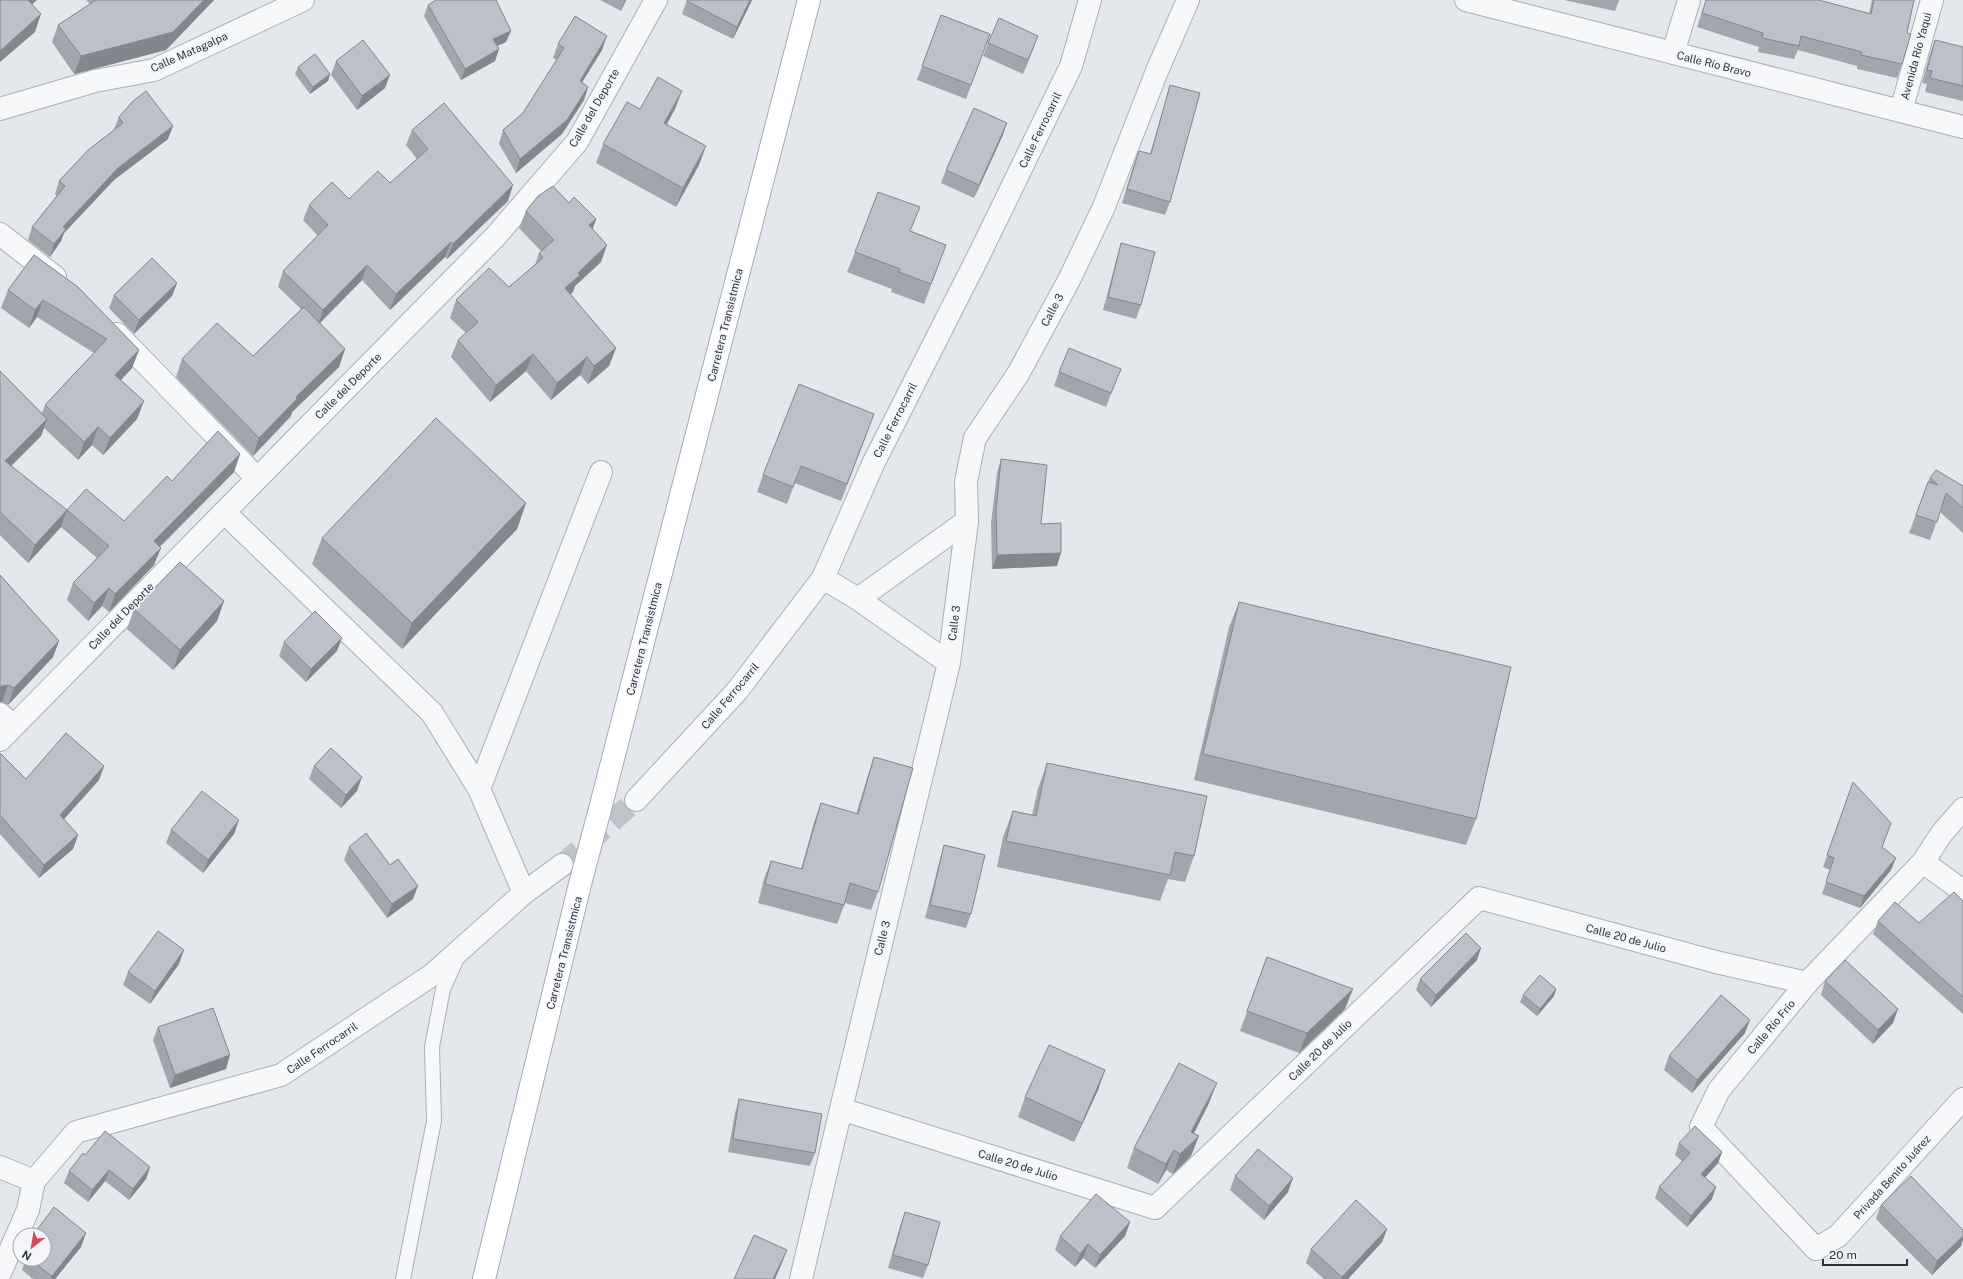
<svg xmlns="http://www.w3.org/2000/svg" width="1963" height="1279" font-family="'Public Sans',sans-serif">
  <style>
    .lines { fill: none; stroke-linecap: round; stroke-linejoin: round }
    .minor-tunnel { stroke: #bfc3cb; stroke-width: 22; stroke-dasharray: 22 11; stroke-linecap: butt }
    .service-casing { stroke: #a9aeb7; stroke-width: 16 }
    .minor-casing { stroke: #a9aeb7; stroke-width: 24 }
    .primary-casing { stroke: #a3abb8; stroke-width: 24 }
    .service { stroke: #f7f8fa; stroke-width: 14 }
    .minor { stroke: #f7f8fa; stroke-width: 22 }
    .primary { stroke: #fff; stroke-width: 22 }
    .primary-bridge-casing { stroke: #a3abb8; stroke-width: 24; stroke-linecap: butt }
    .primary-bridge { stroke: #fff; stroke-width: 22 }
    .wall { fill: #a1a5ae }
    .shaded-wall { fill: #83868d }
    .building { fill: #bbc0ca; stroke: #83868d }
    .labels { text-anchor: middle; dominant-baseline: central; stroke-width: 3.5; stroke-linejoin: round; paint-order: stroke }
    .street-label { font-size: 11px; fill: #2b3445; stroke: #f4f6f9 }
  </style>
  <rect width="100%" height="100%" fill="#e4e7ec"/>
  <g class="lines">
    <path class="minor-tunnel" d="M562,865l74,-65"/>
    <defs>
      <path id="service" d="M403,1279l31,-158 -2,-74 11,-58 15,-33"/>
      <path id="minor" d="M1466,0l497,127
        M1673,53l16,-53
        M0,109l95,-28 59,-11 149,-70
        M1901,111l31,-111
        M0,234l55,43
        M117,334l140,144
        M224,512l208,201 47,76 45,104
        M823,578l35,21
        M949,663l-91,-64 109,-78
        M0,714l13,12
        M0,740l495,-503 82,-95 79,-142
        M479,789l122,-317
        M636,800l101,-109 86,-113 50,-114 105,-207 93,-191 19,-66
        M1963,809l-21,24 -19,29 -116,121 -88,107 -18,37 115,122 22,-13 125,-137
        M1923,862l40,29
        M841,1109l314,99 324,-310 237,64 91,21
        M0,1167l34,14
        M0,1273l28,-63 6,-29 42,-49 205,-57 151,-100 92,-82 38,-28
        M801,1279l40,-170 108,-446 18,-142 -1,-40 9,-43 43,-64 51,-94 34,-71 54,-138 31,-71"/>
      <path id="primary" d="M600,809l209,-809
        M484,1279l96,-395"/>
    </defs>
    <use href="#service" class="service-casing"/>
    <use href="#minor" class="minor-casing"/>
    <use href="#primary" class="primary-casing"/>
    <use href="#service" class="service"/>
    <use href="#minor" class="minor"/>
    <use href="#primary" class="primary"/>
    <defs>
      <path id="primary-bridge" d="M580,884l20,-75"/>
    </defs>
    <use href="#primary-bridge" class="primary-bridge-casing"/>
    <use href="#primary-bridge" class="primary-bridge"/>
  </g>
  <path class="wall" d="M86,0h128l-48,50 -92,24 -22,-32 6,-17 32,-21z
    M600,0h26l-5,11z
    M687,0h65l-19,39 -51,-25z
    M1564,0h55l-4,11z
    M1706,0h113l50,14 3,-14h42l-7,33 -5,31 -5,14 -40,-9v-3l-59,-16 -4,9 -36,-7 1,-5 -62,-20z
    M428,5l78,37 -9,4 2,3 -4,12 -34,19 -37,-64z
    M941,15l49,19 -24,65 -49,-19z
    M1935,40l28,7v54l-38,-9 2,-8 -5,-1 8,-29z
    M988,43l45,6 -10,25 -40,-18z
    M558,44l44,6 -20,32 6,5 -4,13 -22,34 -46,39 -17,-29 4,-14 20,-17 34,-53 -4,-2z
    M336,61l49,27 -28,22 -26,-35z
    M298,67l32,7 -2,7 -18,13 -15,-20z
    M1170,85v117l-5,13 -43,-12 12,-39 5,-13 11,3 16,-55z
    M640,109h35l-8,15 32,41 -23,42 -80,-44 7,-19z
    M119,117l49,22 -54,41 -50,53 -3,8 -11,16 -22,-17 4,-13 25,-31 -2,-2 4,-13 56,-51 -1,-1z
    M1007,123l-5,14 -28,61 -33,-15 5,-13z
    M412,130l96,71 -61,58 -2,-2 -55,53 -28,-30 -42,43 25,26 -6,18 -47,45 -1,4 -38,40 -77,-79 6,-18 71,-3 48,-47 -23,-22 5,-16 35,-35 -15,-16 6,-15 40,-6 41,-16 27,-24 -11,-14z
    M569,203l27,16 -4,10 9,33 -26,24 -2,6 -3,3 46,53 -7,18 -21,18 -8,-9 -29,25 -25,-29 -36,31 -39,-45 7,-17 8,-7 -16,-15 6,-18 53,-13 26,-22 4,-12 2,-2 -22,-23 7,-17z
    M911,231l35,14 -22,59 -33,-12 1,-3 -45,-17 8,-20z
    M1121,243l20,62 -5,14 -33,-9 14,-53z
    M34,255l105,95 -7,18 -11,12 16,39 -34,36 -11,-10 -14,15 -34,-32 -3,8 -30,30 56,44 57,11 48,-40 68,-27 -6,18 -74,75 -6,18 -45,47 -7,-6 -14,15 -21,-21 6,-17 24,-25 -36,-31 -33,36 -28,-28v-164l42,42 3,-8 49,-52 -57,-36 -8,11 -28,-20 7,-18z
    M177,283l-5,13 -38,38 -25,-26 5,-13z
    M1121,369l-15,38 -52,-21 5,-14z
    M868,431l-27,70 -46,-18 -8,21 -30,-12 6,-17z
    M1001,459l40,65 16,42 -65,3 -1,-46 6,-50z
    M1930,478l33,8v47l-23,-21 -10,28 -21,-7 19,-51z
    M526,503l-9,26 -115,120 -90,-85 10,-26z
    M0,575l59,66 -6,16 -45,48 -6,-3h-2z
    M224,601l-7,20 -44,49 -46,-41 7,-20z
    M1239,602l237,217 -10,26 -272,-65 35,-153z
    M284,642l53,9 -31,31 -27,-26z
    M0,753l26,26 78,-13 -5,14 -35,39 14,16 -5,14 -34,29 -39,-44z
    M874,757l4,135 -7,18 -26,-7 -8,21 -79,-21 6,-24 7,-18 30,8 13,-47 7,-19 35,11 12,-39z
    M1047,763l147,93 -9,26 -17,-3 -8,22 -163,-34 6,-30 10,-26 19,4 6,-26z
    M314,766l43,25 -16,17 -32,-29z
    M1853,782l29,65 9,23 -31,38 -38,-14 8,-24 -7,-3z
    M239,820l-5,14 -31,39 -37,-30 5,-13z
    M944,845l27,69 -5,14 -41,-10 15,-59z
    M349,847l41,18 23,34 -26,19 -43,-58z
    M1963,901v113l-90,-80 5,-13 41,2z
    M1267,957l78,52 -46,44 -59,-22z
    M1477,960l-46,47 -15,-17 4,-11z
    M179,964l-29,40 -27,-19 5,-13z
    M1825,981l68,42 -20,21 -52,-49z
    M1556,989l-2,7 -17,20 -17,-14 3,-7z
    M158,1027l68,42 -56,19 -17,-48z
    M1745,1033l-53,60 -28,-23 5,-14z
    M1105,1070l-7,20 -24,52 -56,-25 7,-20z
    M739,1099l76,54 -5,13 -82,-14 7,-39z
    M1209,1103l-15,30 -3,23 -18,18 -7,-4 -8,14 -31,-16 7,-20z
    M1679,1143l43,9 -4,11 -13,15 7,21 -25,28 -32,-29 4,-11 23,-26 -7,-6z
    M85,1155l65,12 -4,12 -17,21 -24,-19 -17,21 -24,-19 5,-12z
    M1235,1176l53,16 -24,28 -34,-30z
    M1881,1205l80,41 -29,29 -56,-56z
    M905,1212l23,53 -5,13 -35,-10 12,-42z
    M1130,1222l-5,14 -30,32 -12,-10 -8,9 -20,-17 5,-14z
    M1387,1229l-5,13 -34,37h-24l-18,-16 5,-14z
    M81,1247l-26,32h-22l-11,-9 3,-9 -2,-2h21z"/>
  <path class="shaded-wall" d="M26,0h11l-17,16z
    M204,0h10l-48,50 -92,24 7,-18z
    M625,0h1l-5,11z
    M750,0h2l-19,39 4,-12z
    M41,14l-6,18 -35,30v-11z
    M511,31l-5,11 -17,8 4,-11z
    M607,36l-5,14 -27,44 5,-13z
    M1038,36l-5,13 -10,25 5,-14z
    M499,49l-4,12 -34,19 4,-11z
    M330,74l-2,7 -18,13 3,-7z
    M390,75l-5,13 -28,22 5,-14z
    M588,87l-4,13 -22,34 -46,39 4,-14z
    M682,91l-7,18 -18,32 7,-18z
    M1007,123l-5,14 -28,61 5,-13z
    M173,126l-5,13 -54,41 -50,53 -3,8 -11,16 4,-13 9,-17 55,-59z
    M706,146l-7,19 -23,42 7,-19z
    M513,185l-5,16 -61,58 6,-15z
    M596,219l-6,18 -1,-12z
    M451,242l-6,15 -55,53 6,-16z
    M607,245l-6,17 -26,24 -2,6 -14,13 6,-17 13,-15z
    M367,265l-5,15 -44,45 5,-15z
    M177,283l-5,13 -38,38 5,-14z
    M43,300l-6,17 -8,11 6,-18z
    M616,348l-7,18 -21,18 6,-18z
    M345,349l-6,18 -47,45 -1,4 -38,40 6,-18 37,-41z
    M139,350l-7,18 -23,25 6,-18z
    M533,354l-7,17 -36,31 6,-17z
    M587,357l-7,18 -29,25 6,-17z
    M144,401l-7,18 -34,36 7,-17z
    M47,419l-6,17 -41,41 5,-16z
    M98,427l-6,18 -14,15 6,-18z
    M240,454l-6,18 -87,87 7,-18z
    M526,503l-9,26 -115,120 10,-26z
    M67,510l-6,17 -33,36 7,-18z
    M161,548l-7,17 -45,47 6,-18z
    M1061,553l-4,13 -65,3 5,-14z
    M109,588l-7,18 -14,15 6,-18z
    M224,601l-7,20 -44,49 7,-20z
    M342,638l-5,13 -31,31 5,-13z
    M59,641l-6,16 -45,48 6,-17z
    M8,685l-6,17h-2v-15l2,-1z
    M104,766l-5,14 -44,49 5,-14z
    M362,777l-5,14 -16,17 5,-13z
    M239,820l-5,14 -31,39 5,-13z
    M78,835l-5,14 -34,29 5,-13z
    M1896,858l-5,12 -31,38 4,-12z
    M418,886l-5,13 -26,19 5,-14z
    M1481,948l-4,12 -46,47 5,-12z
    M184,950l-5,14 -29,40 5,-13z
    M1353,989l-8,20 -46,44 8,-20z
    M1556,989l-2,7 -17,20 3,-7z
    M1898,1009l-5,14 -20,21 5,-14z
    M1750,1020l-5,13 -53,60 5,-13z
    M230,1055l-4,14 -56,19 5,-13z
    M1105,1070l-7,20 -24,52 8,-19z
    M1217,1083l-8,20 -23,46 13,-13 -8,20 -18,18 7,-20z
    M1174,1150l-8,20 -8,14 8,-20z
    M1722,1152l-4,11 -21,23 4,-12z
    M150,1167l-4,12 -17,21 4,-11z
    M109,1170l-4,11 -17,21 4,-12z
    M1293,1178l-5,14 -24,28 5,-14z
    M1716,1187l-4,12 -25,28 4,-11z
    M1130,1222l-5,14 -30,32 5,-13z
    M1387,1229l-5,13 -34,37h-7l1,-2z
    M86,1233l-5,14 -26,32h-4l1,-3z
    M1963,1236v4l-2,6 -29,29 5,-14z
    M1088,1244l-5,14 -8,9 5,-13z
    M787,1250l-5,13 -7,16h-2z"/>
  <path class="building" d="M0,0h28l13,14 -41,37z
    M96,0h108l-31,32 -92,24 -23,-31z
    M436,0h60l15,31 -18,8 6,10 -34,20 -37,-64z
    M687,0h63l-13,27 -50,-26z
    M1706,0h113l52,14 3,-14h40l-7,33 4,1 -9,30 -41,-9 1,-3 -61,-16 -2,10 -37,-8 1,-5 -61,-20z
    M941,15l49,19 -19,51 -49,-19z
    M575,16l32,20 -27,45 8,6 -21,33 -47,39 -17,-29 20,-17 41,-65 -6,-4z
    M999,18l39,18 -10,24 -40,-17z
    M363,40l27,35 -28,21 -26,-35z
    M1935,40l28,7v39l-33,-8 2,-7 -5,-1z
    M315,54l15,20 -17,13 -15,-20z
    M658,77l24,14 -18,32 42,23 -23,42 -80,-44 24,-42 13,7z
    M1170,85l30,8 -30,109 -43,-13 12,-38 12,3z
    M146,91l27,35 -55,42 -55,59 3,2 -12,15 -22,-17 33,-41 -6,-5 29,-31 35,-27 -4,-6 14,-16z
    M444,103l69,82 -60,59 -2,-2 -55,52 -29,-29 -44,45 -40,-39 45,-46 -19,-20 23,-23 17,17 29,-28 12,12 38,-34 -16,-19z
    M974,108l33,15 -28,62 -33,-15z
    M553,186l16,17 5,-6 22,22 -7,6 18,20 -29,28 2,2 -15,13 51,60 -22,18 -7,-9 -30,26 -24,-29 -37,31 -38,-45 20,-18 -22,-22 33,-32 20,19 34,-29 -4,-5 15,-13 -28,-29 12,-15z
    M878,192l42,15 -10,24 36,14 -15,39 -32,-12 1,-3 -45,-17z
    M1121,243l34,9 -14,53 -33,-8z
    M34,255l44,32 61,63 -24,25 29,26 -34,37 -12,-11 -14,15 -39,-37 62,-66 -64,-39 -8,10 -27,-20z
    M152,258l25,25 -38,37 -25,-25z
    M304,307l41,42 -49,48 1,2 -38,39 -77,-79 35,-36 36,33z
    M1069,348l52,21 -10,24 -52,-21z
    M0,371l47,48 -42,42 62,49 -32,35 -35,-33z
    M799,384l75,30 -27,70 -46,-18 -8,21 -30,-12z
    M436,418l90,85 -114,120 -90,-85z
    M218,431l22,23 -86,87 7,7 -46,46 -6,-6 -15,15 -21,-20 36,-37 -42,-36 19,-21 38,32 43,-45 5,5z
    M1001,459l46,6 -6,59 20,-1v30l-64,2 -1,-45z
    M1936,470l27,16v22l-17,-15 -9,29 -21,-7 12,-33 10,3 -8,-7z
    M180,562l44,39 -44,49 -46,-41z
    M0,575l59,66 -45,47 -6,-3 -6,1 -2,1z
    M1239,602l272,65 -35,152 -273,-65z
    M315,611l27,27 -31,31 -27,-27z
    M66,733l38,33 -44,49 18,20 -34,30 -44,-50v-62l26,26z
    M331,748l31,29 -16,18 -32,-29z
    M874,757l39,11 -35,124 -28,-9 -6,22 -79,-21 6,-23 31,8 19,-66 37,11z
    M1047,763l160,33 -13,60 -19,-4 -5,23 -164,-34 7,-30 23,5z
    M1853,782l38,41 -9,24 14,11 -32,38 -38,-14 8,-24 -7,-3z
    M202,791l37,29 -31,40 -37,-30z
    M366,833l24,32 8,-6 20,27 -26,18 -43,-57z
    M944,845l41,10 -14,59 -41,-9z
    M1954,892l9,9v96l-85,-76 17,-19 24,21z
    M158,931l26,19 -29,41 -27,-19z
    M1466,933l15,15 -45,47 -16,-16z
    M1267,957l86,32 -46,44 -60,-22z
    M1845,960l53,49 -20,21 -53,-49z
    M1540,975l16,14 -16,20 -17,-14z
    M1721,995l29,25 -53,60 -28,-24z
    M213,1008l17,47 -55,20 -17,-48z
    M1049,1045l56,25 -23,53 -57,-26z
    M1179,1063l38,20 -26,49 8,4 -19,18 -6,-4 -8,14 -32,-16z
    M739,1099l83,15 -7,39 -82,-14z
    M1695,1126l27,26 -21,22 15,13 -25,29 -32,-29 31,-34 -11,-10z
    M105,1131l45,36 -17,22 -24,-19 -17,20 -23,-19 14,-18 2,2z
    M1258,1149l35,29 -24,28 -34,-30z
    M1911,1176l52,54v6l-26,25 -56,-56z
    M1096,1194l34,28 -30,33 -12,-11 -8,10 -20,-18z
    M1356,1200l31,29 -45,48 -31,-28z
    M54,1207l32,26 -34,43 -23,-17h15v-24h-11z
    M905,1212l35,10 -12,43 -35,-10z
    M754,1235l33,15 -14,29h-39z"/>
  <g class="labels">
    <g class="street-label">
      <text transform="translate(189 52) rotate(-24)">Calle Matagalpa</text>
      <text transform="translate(1916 56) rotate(-75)">Avenida Río Yaqui</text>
      <text transform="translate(1714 64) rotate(14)">Calle Río Bravo</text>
      <text transform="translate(594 108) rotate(-60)">Calle del Deporte</text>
      <text transform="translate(1040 130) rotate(-64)">Calle Ferrocarril</text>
      <text transform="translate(1052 310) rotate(-62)">Calle 3</text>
      <text transform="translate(725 325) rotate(-76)">Carretera Transistmica</text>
      <text transform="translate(348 386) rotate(-45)">Calle del Deporte</text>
      <text transform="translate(895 420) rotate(-63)">Calle Ferrocarril</text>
      <text transform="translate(121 616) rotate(-46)">Calle del Deporte</text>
      <text transform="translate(954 623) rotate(-83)">Calle 3</text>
      <text transform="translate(644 639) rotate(-76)">Carretera Transistmica</text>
      <text transform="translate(730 696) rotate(-50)">Calle Ferrocarril</text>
      <text transform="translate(882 938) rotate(-76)">Calle 3</text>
      <text transform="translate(1626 938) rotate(15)">Calle 20 de Julio</text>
      <text transform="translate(564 953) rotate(-76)">Carretera Transistmica</text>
      <text transform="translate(1771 1027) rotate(-50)">Calle Río Frío</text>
      <text transform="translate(322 1048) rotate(-34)">Calle Ferrocarril</text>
      <text transform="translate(1320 1050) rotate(-44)">Calle 20 de Julio</text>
      <text transform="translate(1018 1165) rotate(17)">Calle 20 de Julio</text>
      <text transform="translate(1892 1177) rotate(-48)">Privada Benito Juárez</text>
    </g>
  </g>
  <g transform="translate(32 1247) rotate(211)"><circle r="19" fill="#f4f6f9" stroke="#a4a8b1"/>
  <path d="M0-3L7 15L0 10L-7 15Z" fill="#d1495b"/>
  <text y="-6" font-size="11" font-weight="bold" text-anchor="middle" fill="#2b3445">N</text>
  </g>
  <path d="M1823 1259v6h84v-6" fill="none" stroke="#2b3445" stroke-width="2"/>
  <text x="1829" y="1259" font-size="12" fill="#2b3445" stroke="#f4f6f9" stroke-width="3" paint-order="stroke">20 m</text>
</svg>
